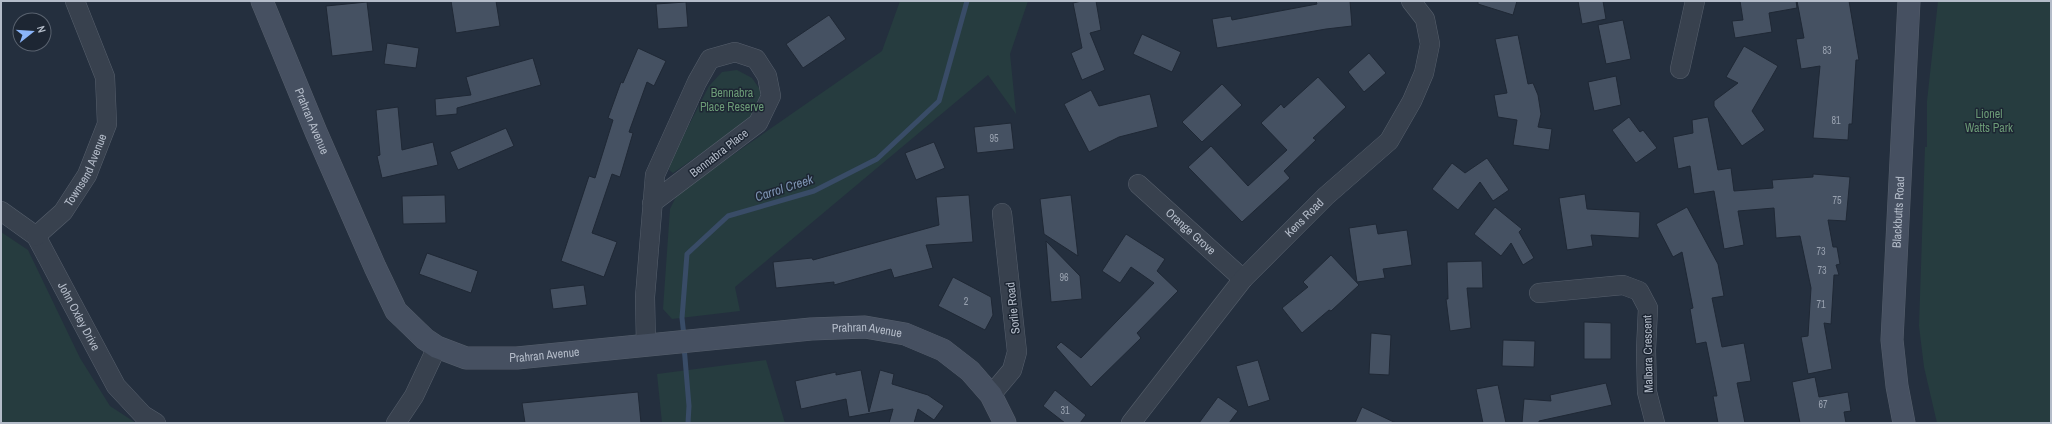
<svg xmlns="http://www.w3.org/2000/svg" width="2052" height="424" font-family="'Archivo Narrow',sans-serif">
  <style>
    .green { fill: #263c3f }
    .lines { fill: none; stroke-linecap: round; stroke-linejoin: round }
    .stream { stroke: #394c67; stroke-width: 5 }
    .building { fill: #455162; stroke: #1f2835 }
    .street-casing { stroke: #565f6c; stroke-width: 20 }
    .secondary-casing { stroke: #565f6c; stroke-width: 23 }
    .street { stroke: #38414e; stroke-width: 19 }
    .secondary { stroke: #465061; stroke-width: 22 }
    .labels { text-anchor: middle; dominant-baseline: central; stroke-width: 3; stroke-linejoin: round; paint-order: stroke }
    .number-label { font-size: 10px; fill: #98a1af }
    .park-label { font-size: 12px; fill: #6b9a76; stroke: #1d2633 }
    .street-label { font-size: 12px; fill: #b4bcc9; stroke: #1d2633 }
    .water-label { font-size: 13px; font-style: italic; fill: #7c92b1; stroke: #1d2633 }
  </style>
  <rect width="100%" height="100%" fill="#242f3e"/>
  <path class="green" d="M900,1h128l-18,53 6,60 -28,-39 -253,212 5,24 -68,8 -9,-10 7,-100 8,-16 204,-142z
    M1938,1h113v422h-114l-13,-56 -5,-41 6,-179h2v-46z
    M737,70l15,8 9,13 -6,25 -82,57 -4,-3 1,-8 39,-76 13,-14z
    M1,232l27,18 52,108 30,48 26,17h-135z
    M766,360l19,63h-123l-5,-49z"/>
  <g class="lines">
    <path class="stream" d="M684,336l-2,-18 5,-64 41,-38 86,-25 63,-32 62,-58 28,-100
      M684,346l5,60 -1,17"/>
  </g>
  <path class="building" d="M451,1h45l4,25 -44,7z
    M1082,1h14l5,29 -11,3 15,37 -23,10 -11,-27 11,-5 -9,-45z
    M1316,1h34l2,25 -26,3 -109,19 -5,-29 19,-3 1,4 85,-16z
    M1478,1h39l-4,14 -35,-11z
    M1578,1h25l3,18 -24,5z
    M1740,1h56l1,7 -28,5 3,19 -37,6 -3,-17 11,-1z
    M1797,1h52l10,59h-3l-4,64h-3l-1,16 -35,-2 7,-72 -19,3 -5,-30 8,-1z
    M367,2l6,49 -41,5 -6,-50z
    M686,2l2,25 -30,2 -2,-25z
    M829,15l17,24 -43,29 -17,-24z
    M1623,20l8,39 -25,5 -8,-39z
    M1142,34l39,18 -9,20 -39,-18z
    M1518,35l10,49 5,-1 5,12 3,19 -3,13 14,2 -3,21 -36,-5 4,-25 -19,-3 -4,-22 13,-2 -12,-54z
    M387,43l32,5 -3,20 -32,-4z
    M1744,46l34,20 -26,45 13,19 -23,16 -28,-40v-5l24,-18 -12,-6z
    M638,48l28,13 -12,25 -7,-4 -18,50 4,1 -13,44 -8,-3 -20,59 25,9 -13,35 -43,-16 28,-85 6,2 18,-58 -5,-2 13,-36 2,1z
    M1369,53l17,20 -22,19 -16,-20z
    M533,58l8,27 -84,23v6l-21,2 -1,-17 36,-4 -5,-18z
    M1616,76l5,29 -27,6 -6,-29z
    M1318,77l28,30 -33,31 3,2 -32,31 6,7 -48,44 -54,-55 23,-21 37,40 39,-36 -26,-27 20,-19 3,4z
    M1222,84l20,21 -40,37 -20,-20z
    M1091,90l8,16 51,-12 8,33 -39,10 -30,15 -25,-48z
    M398,107l4,43 31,-8 5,23 -56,13 -5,-22 3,-1 -4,-45z
    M1629,117l11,15 3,-2 14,18 -21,15 -24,-33z
    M1708,117l10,53 13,-2 3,23 39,-3 -1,-8 41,-3v-3l37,3 -4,44 -18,-1 5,27h4l3,17 -4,1 3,10h-5l-3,49 -7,-1 8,46 -24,5 -7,-37 7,-1 3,-48 -11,-52 -24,2 -2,-30 -36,3 6,34 -20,4 -10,-58 -20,3 -4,-28 -12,3 -5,-32 20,-4 -1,-13z
    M1011,123l3,26 -37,4 -3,-26z
    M506,128l8,18 -56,24 -8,-18z
    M934,142l11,26 -29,12 -11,-27z
    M1487,158l22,32 -16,11 -13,-19 -22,28 -26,-21 20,-26 13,10z
    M1585,194l2,15 53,3 -1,26 -48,-3 2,11 -26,4 -8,-52z
    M445,195l1,28 -43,1 -1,-28z
    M969,195l4,47 -47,3 7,23 -39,10 -3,-9 -57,16v-3l-58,6 -3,-26 39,-4 1,2 126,-35 -3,-28z
    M1071,195l7,61 -34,-22 -4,-35z
    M1495,207l27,22 -3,3 15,26 -11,7 -12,-22 -10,13 -27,-22z
    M1687,207l31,57 6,32 -12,2 10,49 22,-4 7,38 -14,2 8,40h-27l-5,-27h4l-11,-54 -10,2 -6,-35 3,-1 -11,-56 -9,5 -17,-33z
    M1376,224l2,10 29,-4 5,35 -29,4 2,9 -28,4 -8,-54z
    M1126,234l39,25 -8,12 21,20 -41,42 4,5 -50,49 -35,-40 5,-5 20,16 73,-75 -23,-16 -11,16 -18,-12z
    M1046,241l34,35 2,23 -31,3z
    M427,253l51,18 -7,22 -52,-19z
    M1331,255l28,30 -28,26 -2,-1 -27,23 -20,-25 26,-21 -5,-5z
    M1482,261l1,27h-16l4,40 -21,3 -4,-32h2l-1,-37z
    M953,277l38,20 2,18 -8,15 -47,-24z
    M584,285l3,20 -34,4 -3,-20z
    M1584,322l27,1v36h-27z
    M1371,333l20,2 -2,40 -20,-1z
    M1503,340l32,1 -1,26 -32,-1z
    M1258,360l12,40 -22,7 -12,-41z
    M861,370l8,42 11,-42 14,4 -2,10 36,11 16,11 -10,14 -16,-11 -4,14h-25l4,-14 -44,8 -3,-18 -45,10 -6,-28 41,-9v3z
    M1815,377l4,20 29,-5 3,19 -7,1 2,11h-46l-8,-41z
    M1606,383l6,22 -73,16v2h-17l2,-24 27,2 -1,-6z
    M1498,385l8,38h-23l-7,-34z
    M1055,390l31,25 -6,8h-15l-22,-17z
    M638,392l3,31h-116l-3,-20z
    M1218,397l20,14 -9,12h-30z
    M1362,407l34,16h-41z"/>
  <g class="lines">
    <defs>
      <g id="street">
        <path d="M1680,69l15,-68"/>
        <path id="s1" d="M1138,184l105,95"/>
        <path id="s2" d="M1,211l35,25 80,150 27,29 13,8"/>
        <path id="s3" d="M36,236l27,-24 24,-37 20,-51 -2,-47 -30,-76"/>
        <path d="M1539,293l84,-8 16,6 9,17 -2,42 1,42 8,31"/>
        <path d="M646,345l-1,-48 10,-122 42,-93 13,-23 25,-7 21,7 11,17 4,20 -13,27 -106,80"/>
        <path d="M991,395l21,-25 5,-18 -15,-139"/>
        <path d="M396,423l18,-27 23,-49"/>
        <path id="s4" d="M1131,423l112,-144 83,-83 63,-55 23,-40 12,-28 6,-29 -5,-25 -14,-18"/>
      </g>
      <g id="secondary">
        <path id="s5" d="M262,1l54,131 59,135 21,44 29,28 12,8 29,11h51l294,-29 54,-2 40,7 38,16 27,21 21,24 14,28"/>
        <path id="s6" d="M1904,423l-7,-37 -5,-46 17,-339"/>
      </g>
    </defs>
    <use href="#street" class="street-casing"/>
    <use href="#secondary" class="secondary-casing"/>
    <use href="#street" class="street"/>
    <use href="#secondary" class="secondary"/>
  </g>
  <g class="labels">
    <g class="number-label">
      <text x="1827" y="50">83</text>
      <text x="1836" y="120">81</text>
      <text x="994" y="138">95</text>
      <text x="1837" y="200">75</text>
      <text x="1821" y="251">73</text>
      <text x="1822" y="270">73</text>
      <text x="1064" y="277">96</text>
      <text x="966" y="301">2</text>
      <text x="1821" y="304">71</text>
      <text x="1823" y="404">67</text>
      <text x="1065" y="410">31</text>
    </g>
    <g class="park-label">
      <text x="732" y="93">Bennabra<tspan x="732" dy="14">Place Reserve</tspan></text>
      <text x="1989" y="114">Lionel<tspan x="1989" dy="14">Watts Park</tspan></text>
    </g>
    <g class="street-label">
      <text stroke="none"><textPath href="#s5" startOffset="130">Prahran Avenue</textPath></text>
      <text transform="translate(719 153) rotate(-38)">Bennabra Place</text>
      <text stroke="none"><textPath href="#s3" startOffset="84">Townsend Avenue</textPath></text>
      <text stroke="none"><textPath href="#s6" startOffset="212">Blackbutts Road</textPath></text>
      <text stroke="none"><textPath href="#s4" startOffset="269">Kens Road</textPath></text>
      <text stroke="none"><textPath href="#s1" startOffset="71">Orange Grove</textPath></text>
      <text transform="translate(1013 308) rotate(-96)">Sorlie Road</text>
      <text stroke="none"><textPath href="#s2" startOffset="134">John Oxley Drive</textPath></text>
      <text stroke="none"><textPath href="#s5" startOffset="826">Prahran Avenue</textPath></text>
      <text transform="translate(1648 354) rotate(-91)">Malbara Crescent</text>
      <text stroke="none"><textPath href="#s5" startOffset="502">Prahran Avenue</textPath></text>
    </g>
    <g class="water-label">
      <text transform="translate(784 188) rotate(-18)">Carrol Creek</text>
    </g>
  </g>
  <rect width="2052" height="424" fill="none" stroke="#b4bcc9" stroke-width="4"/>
  <g transform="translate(32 32) rotate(73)"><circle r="19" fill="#1d2633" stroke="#59626f"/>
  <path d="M0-3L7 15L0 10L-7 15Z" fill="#8ab4f8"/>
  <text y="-6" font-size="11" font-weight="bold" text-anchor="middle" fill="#b4bcc9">N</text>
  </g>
</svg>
